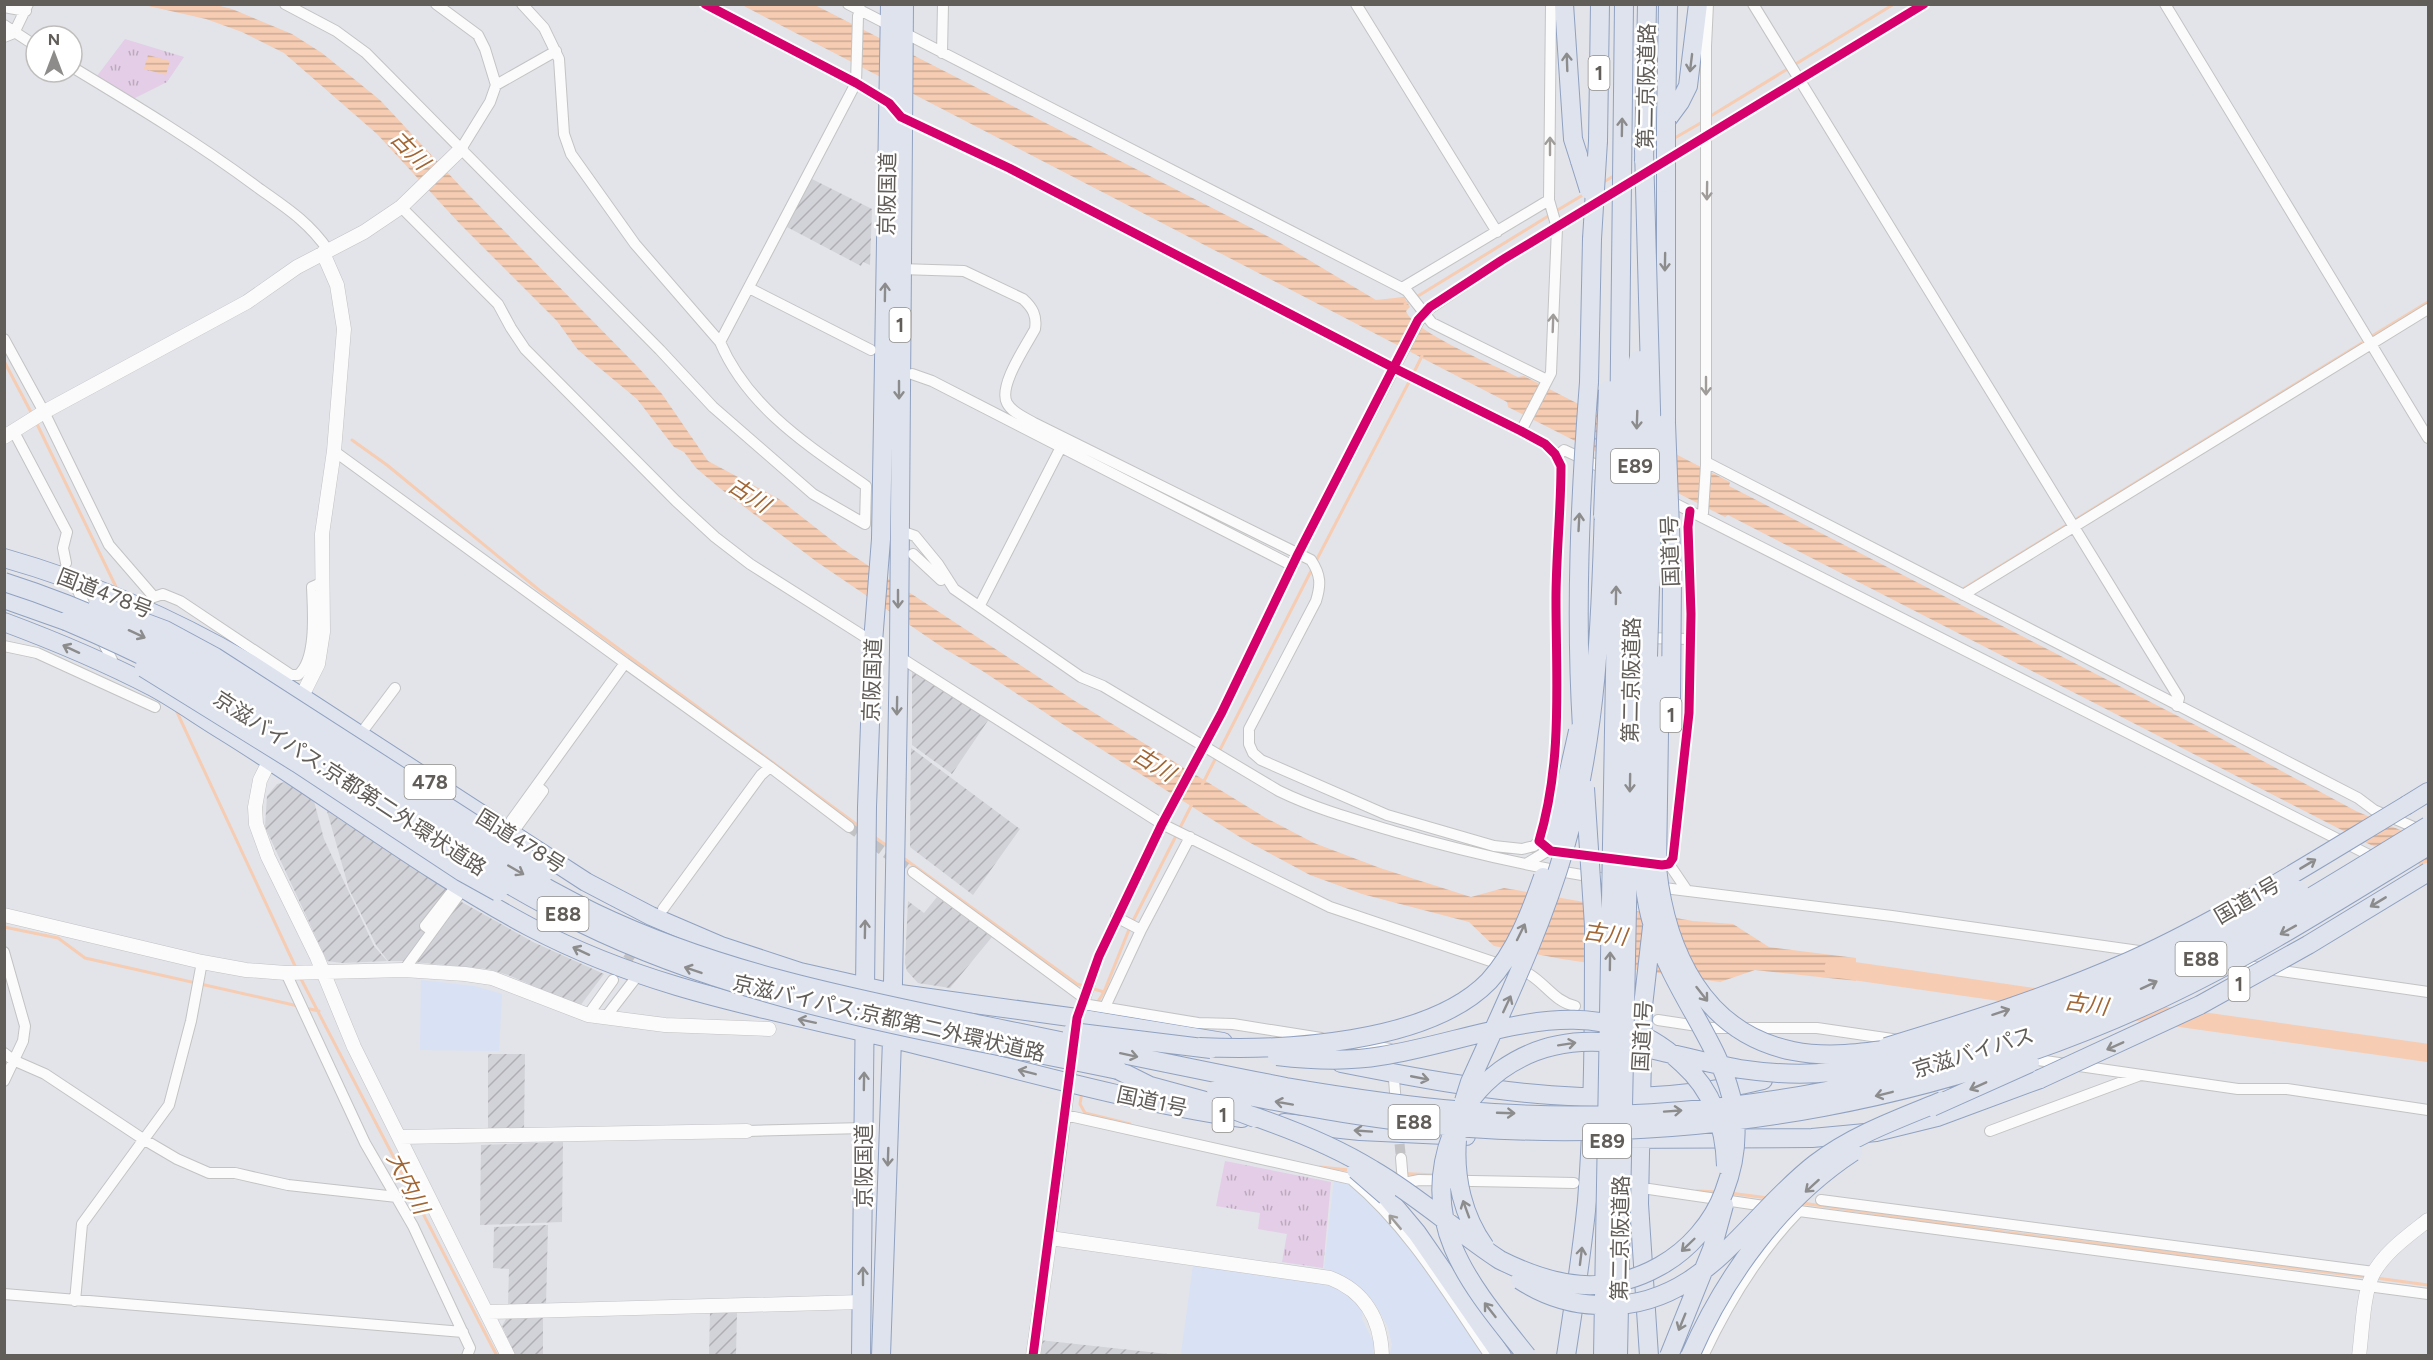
<svg xmlns="http://www.w3.org/2000/svg" width="2433" height="1360" font-family="Figtree,'Noto Sans JP',sans-serif">
  <style>
    .commercial { fill: #d9e1f5 }
    .industrial { fill: url(#industrial-furrows) }
    .park { fill: url(#park-tufts) }
    .water { fill: url(#water-rules) }
    .lines { fill: none; stroke-linecap: round; stroke-linejoin: round }
    .stream { stroke: #f6ccb3; stroke-width: 3 }
    .river { stroke: #f6ccb3; stroke-width: 18 }
    .street-tunnel { stroke: #c2c2c5; stroke-width: 10; stroke-dasharray: 10 5; stroke-linecap: butt }
    .street-casing { stroke: #c3c3c3; stroke-width: 12 }
    .secondary-casing { stroke: #c3c2c3; stroke-width: 15 }
    .highway-casing { stroke: #90a1c0; stroke-width: 20 }
    .street { stroke: #fbfbfc; stroke-width: 10 }
    .secondary { stroke: #fbfbfc; stroke-width: 14 }
    .highway { stroke: #dee3ee; stroke-width: 18 }
    .highway-bridge-casing { stroke: #90a1c0; stroke-width: 20; stroke-linecap: butt }
    .highway-bridge { stroke: #dee3ee; stroke-width: 18 }
    .cycleway-casing { stroke: #fff; stroke-width: 13 }
    .cycleway { stroke: #d6006c; stroke-width: 9 }
    .oneway { stroke: #8d8c8c }
    .oneway2 { stroke: #9f9c9a }
    .labels { text-anchor: middle; dominant-baseline: central; stroke-width: 5; stroke-linejoin: round; paint-order: stroke }
    .shield { fill: #fff; stroke: #908e8a; stroke-width: 1.5 }
    .shield-label { font-size: 20px; font-weight: bold; fill: #615d58 }
    .street-label { font-size: 21px; fill: #615d58; stroke: #fff }
    .water-label { font-size: 22px; font-style: italic; fill: #a16633; stroke: #fff }
  </style>
  <defs>
    <pattern id="industrial-furrows" width="10" height="10" patternUnits="userSpaceOnUse" patternTransform="scale(1.5)"><rect width="10" height="10" fill="#d2d3d9"/><path d="M-1 1l2-2M0 10L10 0M9 11l2-2" fill="none" stroke="#aeaeb3"/></pattern>
    <pattern id="park-tufts" width="24" height="20" patternUnits="userSpaceOnUse" patternTransform="scale(1.5)"><rect width="24" height="20" fill="#e3cde7"/><path d="M3 7l-1-3M5 7V3M7 7l1-3M15 17l-1-3M17 17v-4M19 17l1-3" fill="none" stroke="#bbaabe"/></pattern>
    <pattern id="water-rules" width="6" height="5" patternUnits="userSpaceOnUse" patternTransform="scale(1.5)"><rect width="6" height="5" fill="#f6ccb3"/><path d="M0 2.5h6" fill="none" stroke="#cba994"/></pattern>
  </defs>
  <rect width="100%" height="100%" fill="#e2e4e9"/>
  <path class="commercial" d="M421,980l53,6 28,8 -3,57 -79,-1z
    M1334,1180h9l7,5 23,20 19,21 26,34 66,95h-94l2,-10 -4,-18 -14,-25 -25,-22 -25,-12z
    M1193,1265l134,17 30,18 6,10 -1,9 12,24v13l-193,-2z"/>
  <path class="industrial" d="M810,178l62,31 -2,56 -7,-3 -2,4 -76,-40z
    M912,669l77,50 -37,55 -40,-29z
    M911,748l109,81 -47,66 -63,-48z
    M285,782l29,19 10,38 50,107 13,15 -45,2 -15,-2 -62,-134 2,-31 10,-12z
    M327,811l121,79 -22,42 -21,29h-17l-12,-16 -27,-56z
    M937,897l55,40 -42,51 -32,-5 -11,-12 -2,-8 3,-62 16,12z
    M458,900l75,42 71,32 -24,32 -72,-31 -20,-6 -75,-7z
    M488,1054h37l-1,77h-36z
    M563,1142l-1,80 -82,3 1,-80z
    M548,1225l-2,80 -38,1 1,-37 -16,-1 1,-41z
    M710,1312h27l-1,43 -27,1z
    M543,1318v37h-28l-13,-29 4,-7z
    M1039,1340l138,15 -140,1z"/>
  <path class="park" d="M125,39l59,18 -17,25 -36,18 -39,-23 5,-1z
    M1225,1161l106,21 -8,86 -41,-6 5,-28 -29,-5 2,-16 -44,-7z"/>
  <path class="water" d="M144,5h72l16,4 60,25 30,19 58,47 81,87 177,180 24,27 46,67 71,38 64,50 232,152 191,117 48,25 66,25 91,29 33,-9 189,33 40,3 36,23 87,11v23l-101,-11 -35,12 -158,-23 -68,-13 -25,-24 -107,-28 -52,-19 -67,-36 -161,-102 -101,-67 -36,-21 -128,-87 -96,-73 -25,-21 -12,-16 -10,-5 -37,-48 -59,-49 -21,-29 -97,-97 -83,-90 -93,-81 -42,-21 -36,-13z
    M742,5h73l462,236 99,59 28,-3 6,10 -4,4c7,21 90,55 112,66l6,-1 206,106 -1,4 480,246 147,79 72,31v26l-57,-23 -643,-330 -3,2 -217,-110 -1,-5z
    M148,55l22,6 -4,14 -22,-6z"/>
  <g class="lines">
    <path class="stream" d="M1709,117l185,-113
      M1673,139l31,-18
      M1602,183l15,-9
      M1556,211l27,-16
      M1405,304l145,-89
      M2372,336l56,-34
      M4,361l29,55
      M1413,374l9,-18
      M36,422l82,169
      M352,440l35,25 152,125 321,237
      M1315,563l95,-183
      M1963,589l399,-246
      M176,710l120,258
      M1202,785l110,-216
      M873,836l17,12
      M902,857l175,127 27,8
      M1133,921l59,-117
      M4,927l54,11 27,20 213,48
      M300,977l197,379
      M1097,1003l7,-11 26,-65
      M305,1008l14,3
      M1082,1092l-2,12 5,9 45,11
      M1320,1167l29,3
      M1392,1173l44,2
      M1697,1191l21,1
      M1730,1193l38,5
      M1802,1203l202,29 362,45
      M2376,1278l52,7"/>
    <path class="river" d="M1833,968l208,30
      M2124,1010l304,43"/>
    <path class="street-tunnel" d="M849,827l64,45
      M619,972l20,-29
      M1398,1129l3,29"/>
    <defs>
      <path id="street" d="M285,4l51,27 30,22 294,297 53,57 100,87 52,30 1,-38
        M436,4l42,31 7,14 11,36 -6,17 -29,47
        M522,4l22,24 15,31 5,75 7,20 64,90 85,98c28,66 89,104 146,144
        M705,4l151,79 34,22
        M848,4l554,284 5,3 25,32 115,57
        M1356,4l141,228
        M1753,4l426,694 -2,8
        M2165,4l263,434
        M4,7l22,4
        M4,25l32,21
        M4,37l10,-4 14,-29
        M942,53l1,-49
        M72,67c63,38 126,76 185,120 28,20 51,34 71,63
        M496,85l60,-34
        M901,117l108,51 385,200 127,63 24,13 10,10 6,12c0,45 -5,89 -5,133 0,82 7,162 -17,242l12,10 65,8
        M401,207l97,97 13,24 14,21 151,152 39,36 35,27 123,78
        M900,269l64,2 59,28c10,9 14,17 12,30 -9,17 -37,57 -28,74 5,10 19,15 27,20l277,137c10,15 10,25 5,41l-67,128v15l4,9 8,7 126,55 107,31 28,3 12,-3 5,-5
        M749,288l122,62
        M1402,288l147,-88
        M4,339l40,73 65,133 45,52 9,-3 17,7 111,74h7c19,-15 15,-65 14,-88l9,-4
        M720,342l136,-259 2,-67 3,-6
        M912,374l20,7 361,185
        M13,430l54,102 -4,16 3,15
        M1521,431l30,-58 6,-145 -8,-28 2,-196
        M334,451l291,212
        M1557,456l7,-6 45,21
        M1706,462l652,336 16,12 49,21
        M1666,499l711,360
        M1701,516l2,-3 3,-48v-419l2,-42
        M898,530l17,6 23,28 16,25 127,88 22,9 176,105c37,18 77,29 117,41 73,21 146,37 221,49
        M913,554l28,26
        M77,589l12,25
        M1963,595l465,-286
        M980,605l81,-158
        M100,636l12,24
        M1644,638l46,1
        M4,646l33,7 118,54
        M898,656l264,168 168,83 199,67c18,11 25,27 46,32
        M359,736l36,-48
        M511,821l114,-158 145,104 79,60
        M511,835l32,-44 -6,-5
        M1526,864l23,-14
        M1653,864h16l4,-6 16,-145 2,-99 -3,-87 2,-16
        M1669,864l17,25
        M913,872l171,126
        M1656,887l236,29 254,36
        M663,909l98,-134 9,-8
        M1116,917l25,13
        M432,931l-7,-5 32,-41
        M4,952l21,74 -2,15 -19,40
        M2233,964l195,28
        M404,970l54,-74
        M286,973l79,170 48,83 57,122 -3,8
        M1083,1004l115,19 35,1 88,14
        M1105,1007l36,-77 49,-93
        M588,1015l25,-35
        M605,1018l33,-43
        M1658,1020l53,8h106l82,12
        M1077,1023l22,-67 63,-132 60,-112 76,-158 125,-241 79,-53 422,-256
        M1354,1043l36,6 1,2
        M4,1053l9,7 32,14 98,65 34,20 32,14h26l53,12 109,12
        M2024,1058l214,31h49l141,21
        M1394,1079l2,26
        M1065,1115l286,64c58,48 97,115 139,177
        M747,1131l117,-3
        M1990,1131l148,-55
        M1401,1158l2,24
        M1394,1185l25,-5 155,3
        M1649,1189l150,22 629,83
        M1821,1200l553,72
        M1050,1238l23,-182
        M4,1294l459,38
        M75,1301l7,-77 87,-119 22,-84 11,-59
        M1703,1356c25,-53 55,-103 96,-145"/>
      <path id="secondary" d="M4,437l40,-25 203,-110 50,-35 67,-35 37,-25 60,-58
        M297,706l21,-42 5,-32 -1,-98 12,-83 10,-122 -7,-44 -14,-32
        M274,752l-14,28 -5,27 1,17 12,33 49,100 37,90 154,309
        M4,915l198,47 44,8 40,3 118,-3 61,4 27,4 96,37 77,10 104,4
        M400,1137l347,-6
        M487,1312l375,-10
        M1033,1356l17,-118 280,40c34,13 51,41 52,78
        M2359,1356c3,-22 4,-61 13,-80 11,-23 37,-41 56,-56"/>
      <path id="highway" d="M1564,4l9,135 7,22
        M1666,121l14,-19 8,-16 10,-82
        M1666,121l2,-117
        M1598,141l2,-137
        M1589,382l3,-143
        M1666,423v-240
        M4,558c88,25 166,59 245,105l337,219 65,34 70,30 79,26 93,21 184,25 146,24
        M4,599l62,22
        M4,622c51,19 101,40 149,65 24,13 46,29 69,43 104,64 201,140 308,197 127,67 252,84 388,118 107,26 214,57 324,73
        M2407,805l21,-13
        M1643,1006l-4,198 10,152
        M1341,1063c141,28 279,52 422,17
        M1118,1070l32,16 66,18
        M1284,1123l76,8 106,5
        M1607,1139l205,-1 64,-6 61,-15 103,-38
        M1386,1196l31,37 85,123
        M861,1356l6,-549 6,-165 8,-103 9,-535
        M881,1356l11,-317 7,-391 5,-644
        M1566,1356c8,-52 16,-103 21,-155 7,-91 7,-184 7,-275"/>
    </defs>
    <use href="#street" class="street-casing"/>
    <use href="#secondary" class="secondary-casing"/>
    <use href="#highway" class="highway-casing"/>
    <use href="#street" class="street"/>
    <use href="#secondary" class="secondary"/>
    <use href="#highway" class="highway"/>
    <defs>
      <path id="highway-bridge" d="M1580,161l9,29
        M1644,162l3,-158
        M1666,183v-62
        M1592,239l6,-98
        M1666,423l6,158 -1,119
        M1603,516l5,-126
        M4,582c94,30 182,73 265,126 108,69 210,149 326,205 121,58 251,84 382,111 103,21 206,43 309,63 59,10 119,19 180,24 238,20 486,-28 700,-134 90,-44 176,-99 262,-151
        M98,605l67,25 50,27 332,214
        M66,621c68,29 134,61 196,101 107,68 205,146 319,201 167,82 356,109 537,147
        M1660,665l-3,203c9,83 46,165 136,183 34,7 71,2 105,-3
        M144,668l153,95 165,109 36,20
        M1582,728c-7,-116 -2,-230 7,-346
        M1585,788l9,138
        M1552,847l26,-116
        M1643,1006l9,-79
        M1072,1032l139,17
        M1199,1047c82,4 229,-3 290,-66 27,-30 41,-67 54,-104
        M1886,1047c83,-25 165,-51 244,-86 97,-44 187,-102 277,-156
        M1277,1056c34,4 70,6 104,0 104,-16 213,-77 302,8 29,26 42,63 43,102
        M2040,1079l160,-74 108,-60 120,-73
        M1216,1090c84,16 169,32 254,38 236,16 477,-29 692,-130 92,-43 179,-99 266,-152
        M1464,1101l6,-19c35,-78 71,-152 95,-235 32,-112 36,-227 39,-342
        M1218,1104l37,14
        M1932,1107l98,-44
        M1244,1113c45,15 89,32 129,57 45,26 84,62 127,90 54,27 105,37 160,6 29,-16 53,-44 64,-74 42,-109 -40,-168 -70,-263 -11,-32 -11,-65 -11,-99l10,-346 -9,-334
        M1457,1140c-3,38 6,76 28,107
        M1356,1170l30,26
        M1520,1280c23,15 50,24 77,25 104,7 147,-86 218,-141 38,-29 83,-45 127,-63
        M1527,1356c-54,-68 -110,-130 -75,-222 10,-26 26,-47 49,-64 77,-55 157,-15 239,-1 40,6 83,7 123,-2 155,-32 297,-104 436,-177
        M1603,1356l16,-910 5,-442
        M1618,1356l20,-996
        M1669,1356l43,-107 12,-44
        M1690,1356c35,-80 90,-156 163,-204"/>
    </defs>
    <use href="#highway-bridge" class="highway-bridge-casing"/>
    <use href="#highway-bridge" class="highway-bridge"/>
    <defs>
      <path id="cycleway" d="M705,4l151,79 33,20 12,14 108,51 385,200 127,63 24,13 10,10 6,12c0,45 -5,89 -5,133 0,82 7,162 -17,242l12,10 111,14 7,-1 4,-6 16,-145 2,-99 -3,-87 2,-16
        M1033,1356l44,-338 22,-62 63,-132 60,-112 76,-158 120,-234 12,-13 72,-47 422,-256"/>
    </defs>
    <use href="#cycleway" class="cycleway-casing"/>
    <use href="#cycleway" class="cycleway"/>
  </g>
  <defs><path id="oneway-shaft" d="M-6 0H5M1.5-3L5.5 0L1.5 3" fill="none" stroke-width="1.6" stroke-linecap="round" stroke-linejoin="round" transform="scale(1.5)"/></defs>
  <g class="oneway">
    <use href="#oneway-shaft" transform="translate(1567 62) rotate(-92)"/>
    <use href="#oneway-shaft" transform="translate(1691 63) rotate(97)"/>
    <use href="#oneway-shaft" transform="translate(1622 127) rotate(-89)"/>
    <use href="#oneway-shaft" transform="translate(1665 262) rotate(91)"/>
    <use href="#oneway-shaft" transform="translate(885 292) rotate(-89)"/>
    <use href="#oneway-shaft" transform="translate(899 390) rotate(90)"/>
    <use href="#oneway-shaft" transform="translate(1637 420) rotate(92)"/>
    <use href="#oneway-shaft" transform="translate(1579 522) rotate(-87)"/>
    <use href="#oneway-shaft" transform="translate(1616 595) rotate(-89)"/>
    <use href="#oneway-shaft" transform="translate(898 599) rotate(90)"/>
    <use href="#oneway-shaft" transform="translate(137 634) rotate(25)"/>
    <use href="#oneway-shaft" transform="translate(71 649) rotate(-155)"/>
    <use href="#oneway-shaft" transform="translate(897 706) rotate(91)"/>
    <use href="#oneway-shaft" transform="translate(1630 783) rotate(91)"/>
    <use href="#oneway-shaft" transform="translate(2308 864) rotate(-31)"/>
    <use href="#oneway-shaft" transform="translate(516 870) rotate(30)"/>
    <use href="#oneway-shaft" transform="translate(2378 902) rotate(149)"/>
    <use href="#oneway-shaft" transform="translate(865 929) rotate(-89)"/>
    <use href="#oneway-shaft" transform="translate(2288 930) rotate(151)"/>
    <use href="#oneway-shaft" transform="translate(1521 932) rotate(-64)"/>
    <use href="#oneway-shaft" transform="translate(581 951) rotate(-155)"/>
    <use href="#oneway-shaft" transform="translate(1610 961) rotate(-89)"/>
    <use href="#oneway-shaft" transform="translate(693 970) rotate(-161)"/>
    <use href="#oneway-shaft" transform="translate(2149 985) rotate(-25)"/>
    <use href="#oneway-shaft" transform="translate(1702 994) rotate(52)"/>
    <use href="#oneway-shaft" transform="translate(1507 1004) rotate(-65)"/>
    <use href="#oneway-shaft" transform="translate(2001 1012) rotate(-18)"/>
    <use href="#oneway-shaft" transform="translate(807 1021) rotate(-168)"/>
    <use href="#oneway-shaft" transform="translate(1567 1044) rotate(-9)"/>
    <use href="#oneway-shaft" transform="translate(2115 1046) rotate(156)"/>
    <use href="#oneway-shaft" transform="translate(1129 1055) rotate(12)"/>
    <use href="#oneway-shaft" transform="translate(1027 1072) rotate(-166)"/>
    <use href="#oneway-shaft" transform="translate(1420 1078) rotate(11)"/>
    <use href="#oneway-shaft" transform="translate(864 1081) rotate(-89)"/>
    <use href="#oneway-shaft" transform="translate(1978 1086) rotate(156)"/>
    <use href="#oneway-shaft" transform="translate(1884 1094) rotate(166)"/>
    <use href="#oneway-shaft" transform="translate(1284 1103) rotate(-170)"/>
    <use href="#oneway-shaft" transform="translate(1673 1111) rotate(-4)"/>
    <use href="#oneway-shaft" transform="translate(1506 1113) rotate(2)"/>
    <use href="#oneway-shaft" transform="translate(1363 1131) rotate(-176)"/>
    <use href="#oneway-shaft" transform="translate(888 1157) rotate(92)"/>
    <use href="#oneway-shaft" transform="translate(1812 1186) rotate(138)"/>
    <use href="#oneway-shaft" transform="translate(1466 1209) rotate(-110)"/>
    <use href="#oneway-shaft" transform="translate(1688 1245) rotate(136)"/>
    <use href="#oneway-shaft" transform="translate(1581 1256) rotate(-83)"/>
    <use href="#oneway-shaft" transform="translate(863 1276) rotate(-90)"/>
    <use href="#oneway-shaft" transform="translate(1490 1310) rotate(-128)"/>
    <use href="#oneway-shaft" transform="translate(1682 1322) rotate(112)"/>
  </g>
  <g class="oneway2">
    <use href="#oneway-shaft" transform="translate(1550 146) rotate(-90)"/>
    <use href="#oneway-shaft" transform="translate(1707 191) rotate(91)"/>
    <use href="#oneway-shaft" transform="translate(1553 323) rotate(-88)"/>
    <use href="#oneway-shaft" transform="translate(1706 386) rotate(90)"/>
    <use href="#oneway-shaft" transform="translate(1395 1222) rotate(-130)"/>
  </g>
  <g class="labels">
    <g class="shield">
      <rect x="1588.5" y="56" width="21" height="34" rx="4.5"/>
      <rect x="889.5" y="308" width="21" height="34" rx="4.5"/>
      <rect x="1611" y="449" width="48" height="34" rx="4.5"/>
      <rect x="1660.5" y="698" width="21" height="34" rx="4.5"/>
      <rect x="404.5" y="765" width="51" height="34" rx="4.5"/>
      <rect x="537.5" y="897" width="51" height="34" rx="4.5"/>
      <rect x="2175.5" y="942" width="51" height="34" rx="4.5"/>
      <rect x="2228.5" y="967" width="21" height="34" rx="4.5"/>
      <rect x="1212.5" y="1098" width="21" height="34" rx="4.5"/>
      <rect x="1388.5" y="1105" width="51" height="34" rx="4.5"/>
      <rect x="1583" y="1124" width="48" height="34" rx="4.5"/>
    </g>
    <g class="shield-label">
      <text x="1599" y="73">1</text>
      <text x="900" y="325">1</text>
      <text x="1635" y="466">E89</text>
      <text x="1671" y="715">1</text>
      <text x="430" y="782">478</text>
      <text x="563" y="914">E88</text>
      <text x="2201" y="959">E88</text>
      <text x="2239" y="984">1</text>
      <text x="1223" y="1115">1</text>
      <text x="1414" y="1122">E88</text>
      <text x="1607" y="1141">E89</text>
    </g>
    <g class="street-label">
      <text transform="translate(1646 86) rotate(-89)">第二京阪道路</text>
      <text transform="translate(887 194) rotate(-89)">京阪国道</text>
      <text transform="translate(1670 551) rotate(-92)">国道1号</text>
      <text transform="translate(105 593) rotate(21)">国道478号</text>
      <text transform="translate(872 680) rotate(-88)">京阪国道</text>
      <text transform="translate(1631 680) rotate(-89)">第二京阪道路</text>
      <text transform="translate(350 783) rotate(33)">京滋バイパス;京都第二外環状道路</text>
      <text transform="translate(521 841) rotate(32)">国道478号</text>
      <text transform="translate(2247 900) rotate(-30)">国道1号</text>
      <text transform="translate(889 1018) rotate(13)">京滋バイパス;京都第二外環状道路</text>
      <text transform="translate(1642 1036) rotate(-87)">国道1号</text>
      <text transform="translate(1973 1052) rotate(-17)">京滋バイパス</text>
      <text transform="translate(1152 1101) rotate(12)">国道1号</text>
      <text transform="translate(863 1166) rotate(-90)">京阪国道</text>
      <text transform="translate(1620 1238) rotate(-89)">第二京阪道路</text>
    </g>
    <g class="water-label">
      <text transform="translate(410 150) rotate(46)">古川</text>
      <text transform="translate(749 495) rotate(33)">古川</text>
      <text transform="translate(1154 764) rotate(32)">古川</text>
      <text transform="translate(1605 934) rotate(8)">古川</text>
      <text transform="translate(2086 1004) rotate(8)">古川</text>
      <text transform="translate(408 1183) rotate(63)">大内川</text>
    </g>
  </g>
  <rect width="2433" height="1360" fill="none" stroke="#615d58" stroke-width="12"/>
  <g transform="translate(54 54)"><circle r="28" fill="#ffffff" stroke="#c0bebc" stroke-width="1.5"/>
  <path d="M0-4.5L10 22L0 15L-10 22Z" fill="#8e8c8b"/>
  <text y="-9" font-size="16" font-weight="bold" text-anchor="middle" fill="#615d58">N</text>
  </g>
</svg>
